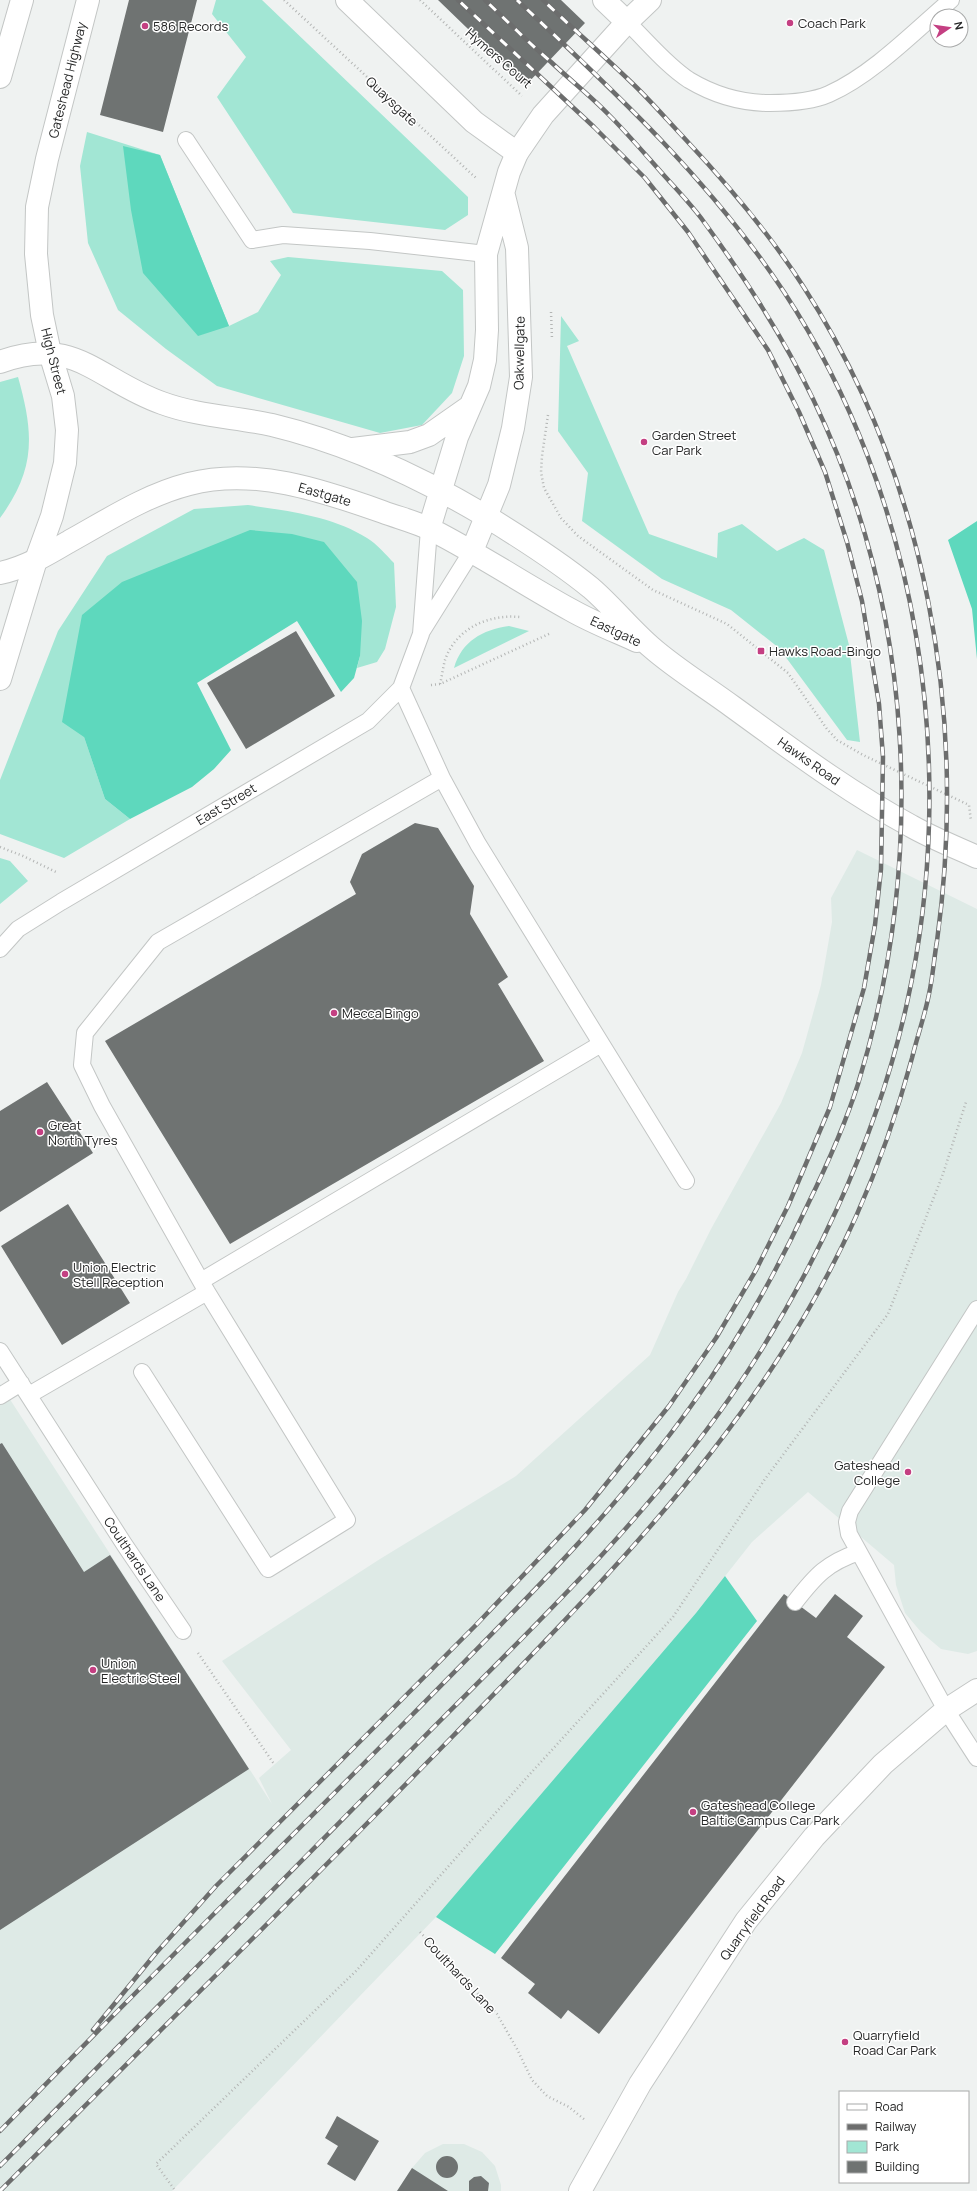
<svg xmlns="http://www.w3.org/2000/svg" width="977" height="2191" font-family="Manrope,sans-serif">
  <style>
    .built { fill: #deeae6 }
    .green { fill: #a2e6d4 }
    .forest { fill: #5ed8bd }
    .building { fill: #6f7372 }
    .lines { fill: none; stroke-linecap: round; stroke-linejoin: round }
    .service-casing { stroke: #c3c6c5; stroke-width: 18 }
    .minor-casing { stroke: #c3c6c5; stroke-width: 24 }
    .tertiary-casing { stroke: #c3c6c5; stroke-width: 24 }
    .trunk-casing { stroke: #c3c6c5; stroke-width: 24 }
    .path { stroke: #b3b5b4; stroke-width: 2.5; stroke-dasharray: 1 3; stroke-linecap: butt }
    .service { stroke: #fff; stroke-width: 16 }
    .minor { stroke: #fff; stroke-width: 22 }
    .tertiary { stroke: #fff; stroke-width: 22 }
    .trunk { stroke: #fff; stroke-width: 22 }
    .rail-casing { stroke: #6c6d6d; stroke-width: 4.5 }
    .rail { stroke: #fff; stroke-width: 3; stroke-dasharray: 9; stroke-linecap: butt }
    .poi-dot { fill: #c43f82; stroke: #fff; stroke-width: 1.5 }
    .labels { text-anchor: middle; dominant-baseline: central; stroke-width: 3; stroke-linejoin: round; paint-order: stroke }
    .poi-label { font-size: 13px; fill: #262727; stroke: #fff; text-anchor: start }
    .street-label { font-size: 13px; fill: #262727; stroke: #fff }
  </style>
  <rect width="100%" height="100%" fill="#eff2f1"/>
  <path class="built" d="M857,850l120,59v742l-9,3 -27,-5 -20,-17 -16,-19 -9,-28 -2,-20 -86,-73 -56,50 -56,71 -260,304 -264,274h-172v-807l272,420 -13,-26 32,-28 -69,-89 158,-102 136,-83 134,-121 28,-63 8,-13 25,-50 70,-126 21,-50 19,-68 11,-63 -1,-24z
    M443,2144h21l18,8 13,14 6,19v6h-104l15,-23 13,-15z"/>
  <path class="green" d="M216,0h46l206,197v18l-23,15 -152,-17 -76,-116 29,-40 -34,-43z
    M87,132l73,23 69,171 29,-14 23,-37 -11,-14 18,-4 154,14 21,19 1,66 -12,37 -30,32 -42,8 -163,-47 -51,-37 -48,-39 -30,-67 -8,-77z
    M561,316l18,25 -12,5 82,188 68,24 1,-25 24,-9 35,27 27,-13 20,12 25,95 11,97 -13,-2 -68,-92 -48,-38 -69,-31 -80,-58 6,-48 -30,-42z
    M18,377c16,57 18,92 -18,141v-136z
    M248,505c40,6 84,11 119,33 10,6 19,17 27,25l2,44 -11,42 -8,13 -20,6 3,-12 -3,-74 -273,155 21,62 25,20 -66,39 -64,-24v-54l58,-149 49,-75 87,-47z
    M509,626l20,5 -75,37c8,-27 28,-38 55,-42z
    M0,858l10,3 18,20 -28,23z"/>
  <path class="forest" d="M123,146l37,9 69,171 -31,10 -55,-63 -12,-63z
    M977,521v138l-5,-50 -24,-69z
    M250,530l42,4 32,8 33,40 5,39 -2,35 -6,22 -13,14 -44,-71 -100,62 34,67 -17,19 -22,18 -62,32 -25,-20 -21,-62 -22,-15 20,-107 40,-33z
    M725,1576l32,45 -262,333 -59,-37 260,-304z"/>
  <path class="building" d="M129,0h68l-34,132 -63,-17z
    M438,0h123l24,23 -59,62z
    M296,631l39,65 -89,53 -39,-66z
    M415,823l23,5 36,58 -4,28 38,63 -10,7 46,77 -314,183 -125,-203 251,-147 -6,-12 12,-28z
    M47,1082l46,71 -93,59v-101z
    M68,1204l62,99 -68,42 -61,-99z
    M2,1443l82,129 26,-17 139,214 -249,161v-486z
    M784,1594l32,24 19,-24 28,22 -16,21 38,30 -286,367 -31,-24 -7,9 -33,-26 7,-9 -34,-26z
    M337,2116l42,25 -24,40 -28,-17 11,-18 -13,-8z
    M436 2167a11 11 0 1 1 22 0a11 11 0 1 1-22 0Z
    M412,2168l36,23h-51z
    M481,2176l8,7 -1,8h-19v-10l5,-4z"/>
  <g class="lines">
    <defs>
      <path id="service" d="M627,22c20,19 39,43 62,58 25,15 52,23 81,23 19,0 41,-1 59,-9 43,-19 86,-63 122,-94
        M186,140l66,100 31,-5 87,6 116,13
        M422,631l50,-80
        M401,688l41,90 36,66 208,337
        M0,949l18,-20 43,-27 307,-181 33,-33 20,-54 8,-105
        M201,1281l400,-237
        M977,1309l-127,202 -3,11 2,12 97,176 31,48
        M0,1351l124,193 59,87
        M142,1372l126,197 79,-49 -140,-228 -105,-186 -20,-41 3,-32 73,-91 284,-164
        M29,1395l178,-103
        M0,1396l21,-13
        M795,1602c21,-27 32,-39 64,-50"/>
      <path id="minor" d="M347,0l127,122 43,31
        M604,0l23,22
        M580,2191l60,-107 106,-163 68,-84 69,-73 63,-54 31,-20"/>
      <path id="tertiary" d="M0,362c74,-28 99,19 162,41 35,13 74,14 110,22 75,18 146,51 212,90 36,22 74,46 107,73 21,18 39,41 60,59 25,22 55,40 82,60 58,42 115,85 178,119 21,12 44,21 66,31
        M353,449l57,-7 19,-7 40,-28
        M429,529l28,-92 22,-51 6,-26 2,-30 -1,-76 23,-82 8,-19 26,-38 84,-93 23,-22
        M472,551l27,-66 14,-57 8,-51 -4,-129 -13,-52
        M0,573c25,-5 48,-19 70,-32 38,-21 76,-46 119,-57 65,-17 132,6 194,28 16,6 33,10 49,18 47,24 92,54 139,80 21,12 44,21 66,31"/>
      <path id="trunk" d="M0,77l22,-77
        M0,679l36,-119 16,-44 13,-53 2,-33 -4,-34 -13,-43 -8,-38 -6,-61 1,-47 10,-48 41,-159"/>
    </defs>
    <use href="#service" class="service-casing"/>
    <use href="#minor" class="minor-casing"/>
    <use href="#tertiary" class="tertiary-casing"/>
    <use href="#trunk" class="trunk-casing"/>
    <path class="path" d="M284,0l192,178
      M420,0l102,96
      M551,312l1,27
      M548,415l-6,41 -1,16 3,16 17,30 17,18 75,54 74,34 61,49 39,56 10,11 26,15 106,50 2,16
      M440,684c2,-8 3,-17 5,-24 11,-32 44,-46 75,-43
      M431,685l9,-1 111,-51
      M0,847l23,9 33,16
      M198,1653l76,111
      M420,1932l77,82 20,35 15,31 15,16 22,11 16,13
      M174,2189l-18,-25 200,-193 174,-197 143,-157 92,-138 123,-165 55,-140 23,-72"/>
    <use href="#service" class="service"/>
    <use href="#minor" class="minor"/>
    <use href="#tertiary" class="tertiary"/>
    <use href="#trunk" class="trunk"/>
    <defs>
      <path id="rail" d="M93,2030l63,-77 60,-67 260,-261 109,-115 84,-104 47,-68 40,-68 32,-64 42,-99 34,-119 11,-63 6,-56 2,-112 -4,-53 -17,-103 -15,-59 -22,-70 -26,-60 -31,-62 -80,-118 -43,-54 -51,-51 -136,-127
        M0,2131c136,-140 275,-278 412,-416 97,-99 198,-196 279,-309 46,-63 84,-131 117,-202 19,-39 37,-79 50,-120 69,-224 57,-474 -45,-685 -30,-63 -68,-121 -109,-177 -13,-18 -28,-33 -43,-50 -17,-19 -34,-39 -52,-57 -18,-19 -39,-35 -58,-53 -23,-20 -44,-41 -66,-62
        M0,2166c140,-141 279,-283 419,-424 108,-109 221,-216 310,-343 80,-115 148,-259 178,-396 53,-238 12,-506 -123,-711 -74,-112 -170,-201 -267,-292
        M0,2191c151,-152 304,-302 453,-455 115,-118 232,-235 323,-374 63,-96 106,-193 136,-304 5,-21 13,-43 17,-64 4,-18 5,-36 8,-53 31,-224 -10,-464 -134,-655 -34,-53 -74,-100 -117,-146 -18,-19 -36,-40 -55,-58 -29,-28 -59,-54 -88,-82"/>
    </defs>
    <use href="#rail" class="rail-casing"/>
    <use href="#rail" class="rail"/>
  </g>
  <g class="poi-dot">
    <circle cx="790" cy="23" r="4"/>
    <circle cx="145" cy="26" r="4"/>
    <circle cx="644" cy="442" r="4"/>
    <rect x="757" y="647" width="8" height="8" rx="2"/>
    <circle cx="334" cy="1013" r="4"/>
    <circle cx="40" cy="1132" r="4"/>
    <circle cx="65" cy="1274" r="4"/>
    <circle cx="908" cy="1472" r="4"/>
    <circle cx="93" cy="1670" r="4"/>
    <circle cx="693" cy="1812" r="4"/>
    <circle cx="845" cy="2042" r="4"/>
  </g>
  <g class="labels">
    <g class="poi-label">
      <text x="798" y="23">Coach Park</text>
      <text x="153" y="26">586 Records</text>
      <text x="652" y="435">Garden Street<tspan x="652" dy="15">Car Park</tspan></text>
      <text x="769" y="651">Hawks Road-Bingo</text>
      <text x="342" y="1013">Mecca Bingo</text>
      <text x="48" y="1125">Great<tspan x="48" dy="15">North Tyres</tspan></text>
      <text x="73" y="1267">Union Electric<tspan x="73" dy="15">Stell Reception</tspan></text>
      <text x="900" y="1465" text-anchor="end">Gateshead<tspan x="900" dy="15">College</tspan></text>
      <text x="101" y="1663">Union<tspan x="101" dy="15">Electric Steel</tspan></text>
      <text x="701" y="1805">Gateshead College<tspan x="701" dy="15">Baltic Campus Car Park</tspan></text>
      <text x="853" y="2035">Quarryfield<tspan x="853" dy="15">Road Car Park</tspan></text>
    </g>
    <g class="street-label">
      <text transform="translate(499 58) rotate(41)">Hymers Court</text>
      <text transform="translate(67 80) rotate(-76)">Gateshead Highway</text>
      <text transform="translate(392 101) rotate(43)">Quaysgate</text>
      <text transform="translate(519 353) rotate(-89)">Oakwellgate</text>
      <text transform="translate(54 361) rotate(76)">High Street</text>
      <text transform="translate(325 494) rotate(16)">Eastgate</text>
      <text transform="translate(616 631) rotate(25)">Eastgate</text>
      <text transform="translate(809 761) rotate(35)">Hawks Road</text>
      <text transform="translate(226 804) rotate(-31)">East Street</text>
      <text transform="translate(135 1559) rotate(56)">Coulthards Lane</text>
      <text transform="translate(752 1918) rotate(-54)">Quarryfield Road</text>
      <text transform="translate(460 1975) rotate(47)">Coulthards Lane</text>
    </g>
  </g>
  <rect x="839" y="2091" width="130" height="92" fill="#ffffff" stroke="#a8a9a9"/>
  <rect x="847" y="2104" width="20" height="6" fill="#ffffff" stroke="#a8a9a9"/>
  <text x="875" y="2111" font-size="12" fill="#262727">Road</text>
  <rect x="847" y="2124" width="20" height="6" fill="#6c6d6d" stroke="#a8a9a9"/>
  <text x="875" y="2131" font-size="12" fill="#262727">Railway</text>
  <rect x="847" y="2141" width="20" height="12" fill="#a2e6d4" stroke="#a8a9a9"/>
  <text x="875" y="2151" font-size="12" fill="#262727">Park</text>
  <rect x="847" y="2161" width="20" height="12" fill="#6f7372" stroke="#a8a9a9"/>
  <text x="875" y="2171" font-size="12" fill="#262727">Building</text>
  <g transform="translate(949 28) rotate(77)"><circle r="19" fill="#ffffff" stroke="#a8a9a9"/>
  <path d="M0-3L7 15L0 10L-7 15Z" fill="#c43f82"/>
  <text y="-6" font-size="11" font-weight="bold" text-anchor="middle" fill="#262727">N</text>
  </g>
</svg>
